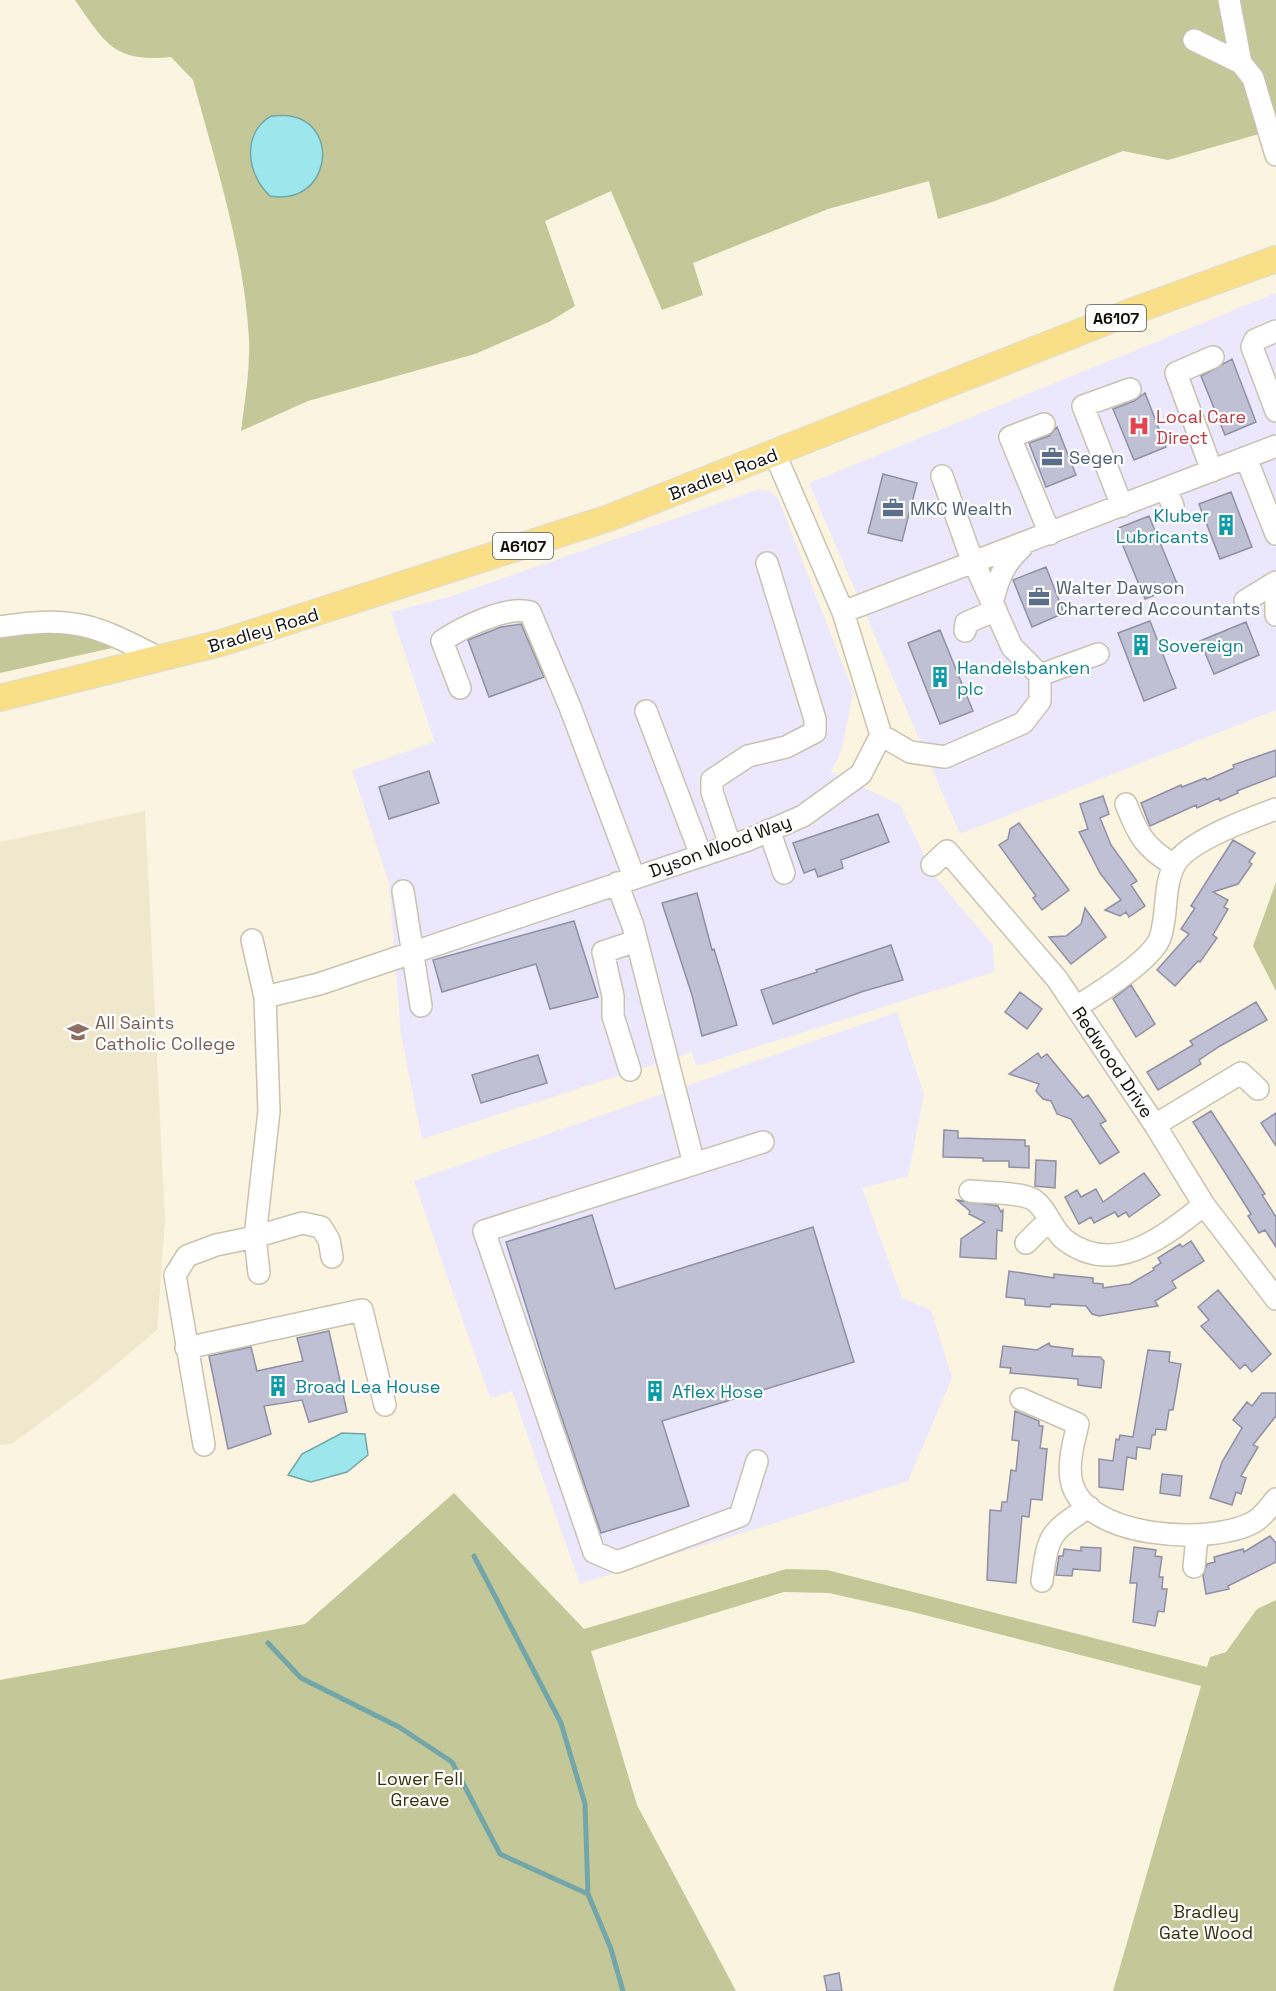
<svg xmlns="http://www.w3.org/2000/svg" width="1276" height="1991" font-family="'Space Grotesk',sans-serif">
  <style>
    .commercial { fill: #ebe7fd }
    .built { fill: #f0e8cc }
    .green { fill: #c4c898 }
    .water { fill: #9de7ec; stroke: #73a6a8; stroke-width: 1.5 }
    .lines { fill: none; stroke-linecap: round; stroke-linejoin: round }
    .stream { stroke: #73a6a8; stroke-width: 5 }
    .building { fill: #bfc0d4; stroke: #8f90a3; stroke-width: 1.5 }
    .minor-casing { stroke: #c8c2af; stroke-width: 24 }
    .major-casing { stroke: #dedddc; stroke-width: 28 }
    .minor { stroke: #fff; stroke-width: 21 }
    .major { stroke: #f8df88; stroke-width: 26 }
    .labels { text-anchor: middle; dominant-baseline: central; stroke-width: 4.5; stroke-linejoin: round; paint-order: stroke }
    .shield { fill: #fff; stroke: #585652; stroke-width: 1.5 }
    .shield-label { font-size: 16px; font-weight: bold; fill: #100e08 }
    .health-label { font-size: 18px; fill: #be3a42; stroke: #fff; text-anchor: start }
    .service-label { font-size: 18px; fill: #4e5e75; stroke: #fff; text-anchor: start }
    .street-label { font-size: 18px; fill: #100e08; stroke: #fff }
    .culture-label { font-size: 18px; fill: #0d838f; stroke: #fff; text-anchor: start }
    .education-label { font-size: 18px; fill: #785e54; stroke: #fff; text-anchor: start }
    .park-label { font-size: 18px; fill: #333509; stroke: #fff }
  </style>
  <rect width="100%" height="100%" fill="#faf4e0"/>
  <path class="commercial" d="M1276,293v417l-316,124 -151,-351z
    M760,489l10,3 8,6 75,193 -11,57 -11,24 69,33 34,71 59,69 1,27 -298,94 -4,-14 -270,87 -21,-105 -12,-151 -37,-113 83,-28 -44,-130 61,-16z
    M897,1012l27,83 -16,81 -46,12 40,110 29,12 21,68 -44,103 -328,103 -68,-193 -22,7 -76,-217z"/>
  <path class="built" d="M145,811l20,410 -8,109 -63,53 -81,60 -13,2v-603z"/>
  <path class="green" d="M75,0h1201v129l-108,31 -45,-9 -131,51 -54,17 -9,-38 -101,28 -135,54 10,32 -41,15 -51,-119 -66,30 30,85 -26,16 -74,32 -167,47 -67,30c4,-31 9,-61 8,-92 -5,-88 -33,-174 -56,-259l-22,-23c-57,6 -66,-14 -96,-57z
    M64,627l57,19 -121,27v-38z
    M1276,882v109l-23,-45z
    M454,1493l130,136 202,-60 41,1 380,97 3,-10 16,-5 31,-43 19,-9v391h-163l88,-305 -288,-74 -84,-19 -45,-1 -193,59 46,154 99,186h-736v-311l305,-56z"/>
  <path class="water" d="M271,116c6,0 13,-1 19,0 52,9 39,91 -20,80 -23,-21 -29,-62 1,-80z
    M342,1433l23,1 3,21 -21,17 -36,10 -23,-7 14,-21z"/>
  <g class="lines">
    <path class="stream" d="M474,1556l87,167 24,81 3,90
      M268,1643l33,35 98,49 53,35 48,92 88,40 23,55 12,42"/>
  </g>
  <path class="building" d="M1232,359l24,63 -31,13 -24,-59z
    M1145,393l21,54 -32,13 -21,-51 21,-8z
    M1057,427l19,48 -30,12 -17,-44 20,-7z
    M883,474l34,9 -15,58 -34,-8z
    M1231,492l21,55 -32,12 -21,-55z
    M1149,516l29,70 -33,13 -29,-70z
    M1046,567l18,46 -32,14 -19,-47z
    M1150,621l26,67 -32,13 -26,-68z
    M1246,622l13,33 -45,19 -14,-33z
    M521,624l23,53 -55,20 -21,-57 33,-13z
    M940,630l33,81 -33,13 -32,-81z
    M1276,750v26l-39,15 1,2 -18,8 -1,-3 -22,10 -1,-3 -46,21 -9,-23 40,-18 1,2 23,-9 2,2 27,-12 -1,-3z
    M429,771l10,32 -50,16 -10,-32z
    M1103,796l6,18 -9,4 11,27 26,36 -6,4 14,21 -16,11 -3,-5 -6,4 -15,-6 16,-10 -21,-27 -21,-41 9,-3 -8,-25z
    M878,814l11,28 -48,18 2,8 -25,9 -3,-8 -11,4 -11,-30z
    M1019,823l50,67 -27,20 -9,-12 3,-2 -37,-51 9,-6 2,-10z
    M1233,840l22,13 -6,9 3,2 -14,20 -25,8 15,8 -4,7 4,2 -15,26 4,3 -17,24 -2,-1 -23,25 -18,-16 32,-36 -8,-5 14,-21 -4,-2z
    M697,893l15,57 2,-1 23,76 -35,11 -10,-41 -30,-92z
    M1085,908l21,29 -35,27 -22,-27 17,-1 15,-12z
    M574,921l24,76 -48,12 -14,-45 -94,28 -9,-32z
    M891,945l12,35 -39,11 -91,33 -12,-34 56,-18 -1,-2z
    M1131,985l24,39 -19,13 -23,-38z
    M1020,992l22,17 -15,20 -22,-17z
    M1256,1002l11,18 -47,26 -21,14 2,4 -43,26 -11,-18 46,-27 -3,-4z
    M1038,1053l3,5 6,-4 36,44 5,-3 18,26 -6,3 19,28 -19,12 -29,-45 -14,-5 -6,-13 -8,-2 -7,-8 3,-7 -30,-10z
    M538,1055l9,28 -66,20 -9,-28z
    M1211,1111l54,83 -3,1 14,22v30l-11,-17 -6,3 -11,-17 3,-2 -58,-92z
    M1276,1113v33l-15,-23z
    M944,1130l14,1v7l67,2v6h4v22l-20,-1v-6h-26v-3l-40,-1z
    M1036,1160l20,1 -1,27 -20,-2z
    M1144,1173l16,22 -31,22 -3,-5 -8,5 -3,-5 -21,11 -3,-6 -12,7 -14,-27 12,-7 4,7 15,-8 7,13z
    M957,1200l41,6 3,6 2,-2 -1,21 -5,-1 -1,29 -36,-2 1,-18 24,-17 -16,-8 1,-3z
    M592,1215l23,74 198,-62 41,135 -192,59 27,85 -88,27 -50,-147 -45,-144z
    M1191,1241l13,20 -32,20 4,7 -21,13 3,5 -59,10 -7,-2 -6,-8 -35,-2 -1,3 -25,-2v-6l-19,-2 3,-26 45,7v-4l39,4v5l10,1v4l27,-4 24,-14 -1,-2 8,-5 -3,-5 22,-14 2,3z
    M1218,1290l53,64 -19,18 -7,-8 -5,5 -39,-43 8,-6 -11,-13z
    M329,1331l18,81 -38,10 -7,-22 -38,6 7,28 -43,15 -19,-93 42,-9 6,24 46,-10 -6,-23z
    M1049,1343l1,3 23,3 -1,7 28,1 4,4 -3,27 -23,-3v-6l-68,-6 1,-5 -11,-1 3,-21 34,4z
    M1148,1350l22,2 -1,10 12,2 -8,46h-4l-3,20 -10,-1 -1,6h-3l-2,14 -13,-2 -1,12 -9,-2 -4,33 -24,-3v-28l14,2 3,-22 3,1 1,-5 13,2z
    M1262,1393h14v23l-23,29 5,2 -17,29 5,2 -5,16 -5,-2 -4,13 -22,-7 12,-36 20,-34 -9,-8 14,-18 5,4z
    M1015,1411l24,10v5h4l-3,22 7,1 -5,51 -11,-1 -2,18 -7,-1 -6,67 -29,-3 3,-70 11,1 1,-9h5l4,-32 5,1 3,-30 -7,-1z
    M1162,1474l20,2 -2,20 -20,-3z
    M1270,1536l6,7v19l-48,24 1,3 -23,5 -3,-18 4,-12 8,-2 -1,-5 29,-8 1,3z
    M1081,1547l20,1 -1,23 -27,-2 -1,7 -16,-1 3,-19h4l1,-7 17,2z
    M1134,1547l22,3 -1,6 7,1 -3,20h4l-1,12h5l-3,23 -6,-1 -3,15 -22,-4 4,-39h-7z
    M839,1973l3,18h-15l-3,-15z"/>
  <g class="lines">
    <defs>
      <path id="minor" d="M1229,0l12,63 12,15 23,77
        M1194,40l47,23
        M1276,331l-21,9 -3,7 24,64
        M1044,424l-34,13 40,97
        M1246,458l30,76
        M1212,471l-36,-98 37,-16
        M1166,489l7,17
        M1122,506l-39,-100 47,-17
        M1245,601l31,-19
        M992,603c6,-24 12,-40 30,-56
        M843,612l433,-166
        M1276,615v-27
        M0,627c74,-12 96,-2 161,32
        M965,631l1,-8 30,-13
        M1040,675l58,-21
        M460,688l-18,-47c19,-13 65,-36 88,-29l40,95 64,170
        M646,711l55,144
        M881,735l29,17 35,5 78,-34 17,-22v-26l-28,-28 -44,-98 -26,-73
        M1126,804c12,31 19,44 48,61
        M769,830l15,43
        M730,845l-18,-53v-12l36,-24 38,-9 29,-15v-13l-48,-156
        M932,865l15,-14 110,128 98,146 49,80 72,94
        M617,883l16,43 61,238
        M403,891l18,115
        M252,940l13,57
        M1076,1007c21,-13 75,-46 84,-69 8,-22 3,-50 14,-72 11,-24 77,-48 102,-57
        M630,1070l-17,-54v-20l-10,-44 33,-11
        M1155,1125l86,-52 17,16
        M970,1191c15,2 52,1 64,9 13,9 18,30 31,40 50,38 99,-4 139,-35
        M1026,1243l23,-23
        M259,1273l-4,-36 47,-14 19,4 8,13 3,17
        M186,1348l176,-38 23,95
        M1021,1399l57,25c-4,17 -10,37 -7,55 10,60 140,67 183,43 8,-5 16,-15 22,-23
        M204,1445l-29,-170 12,-19 29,-11 39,-8 14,-126 -4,-114 54,-13 429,-144 55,-24 58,-42 20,-39 -38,-123 -68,-158
        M757,1461l-17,55 -123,46 -23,-10 -110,-321 279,-89
        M1194,1567l3,-30
        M1042,1581c6,-47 8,-49 47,-74"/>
      <path id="major" d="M0,698l221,-55 388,-125 519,-205 148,-54"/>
    </defs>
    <use href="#minor" class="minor-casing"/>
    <use href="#major" class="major-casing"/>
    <use href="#minor" class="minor"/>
    <use href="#major" class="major"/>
  </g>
  <defs>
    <symbol id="hospital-bare" viewBox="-9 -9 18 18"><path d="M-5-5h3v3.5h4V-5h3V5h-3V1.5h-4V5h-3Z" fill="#e0444e" stroke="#fff" stroke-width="2.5" paint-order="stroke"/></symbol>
    <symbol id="office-bare" viewBox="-9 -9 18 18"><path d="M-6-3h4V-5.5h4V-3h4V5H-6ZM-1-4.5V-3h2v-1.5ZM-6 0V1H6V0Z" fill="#5c6f8a" stroke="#fff" stroke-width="2.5" paint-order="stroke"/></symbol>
    <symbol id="building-bare" viewBox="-9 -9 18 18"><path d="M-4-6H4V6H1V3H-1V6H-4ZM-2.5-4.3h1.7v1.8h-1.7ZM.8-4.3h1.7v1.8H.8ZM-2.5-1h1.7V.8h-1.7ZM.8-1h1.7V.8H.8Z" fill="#0f9aa8" stroke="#fff" stroke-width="2.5" paint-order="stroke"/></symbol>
    <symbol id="school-bare" viewBox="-9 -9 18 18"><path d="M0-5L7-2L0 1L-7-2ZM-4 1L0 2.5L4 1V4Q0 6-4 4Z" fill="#8d6e63" stroke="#fff" stroke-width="2.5" paint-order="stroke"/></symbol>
  </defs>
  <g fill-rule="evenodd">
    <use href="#hospital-bare" x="1124" y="411" width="30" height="30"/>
    <use href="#office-bare" x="1037" y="442" width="30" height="30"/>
    <use href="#office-bare" x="878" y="493" width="30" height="30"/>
    <use href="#building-bare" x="1211" y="510" width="30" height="30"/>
    <use href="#office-bare" x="1024" y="582" width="30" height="30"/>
    <use href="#building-bare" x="1126" y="630" width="30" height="30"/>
    <use href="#building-bare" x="925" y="662" width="30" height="30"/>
    <use href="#school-bare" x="63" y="1017" width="30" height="30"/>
    <use href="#building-bare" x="263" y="1371" width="30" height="30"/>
    <use href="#building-bare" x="640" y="1376" width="30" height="30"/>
  </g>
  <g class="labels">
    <g class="shield">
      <rect x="1086" y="305" width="60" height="26" rx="4.5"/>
      <rect x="493" y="533" width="60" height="26" rx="4.5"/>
    </g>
    <g class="shield-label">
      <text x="1116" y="318">A6107</text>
      <text x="523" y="546">A6107</text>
    </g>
    <g class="health-label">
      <text x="1156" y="416">Local Care<tspan x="1156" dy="21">Direct</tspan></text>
    </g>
    <g class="service-label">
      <text x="1069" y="457">Segen</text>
      <text x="910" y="508">MKC Wealth</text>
      <text x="1056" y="587">Walter Dawson<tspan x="1056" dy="21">Chartered Accountants</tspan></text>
    </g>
    <g class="street-label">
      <text transform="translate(723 474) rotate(-21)">Bradley Road</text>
      <text transform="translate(263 630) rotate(-17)">Bradley Road</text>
      <text transform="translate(720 846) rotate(-20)">Dyson Wood Way</text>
      <text transform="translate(1113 1062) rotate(56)">Redwood Drive</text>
    </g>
    <g class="culture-label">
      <text x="1209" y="515" text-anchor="end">Kluber<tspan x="1209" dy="21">Lubricants</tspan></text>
      <text x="1158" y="645">Sovereign</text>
      <text x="957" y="667">Handelsbanken<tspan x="957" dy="21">plc</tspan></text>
      <text x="295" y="1386">Broad Lea House</text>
      <text x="672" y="1391">Aflex Hose</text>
    </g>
    <g class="education-label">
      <text x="95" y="1022">All Saints<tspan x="95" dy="21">Catholic College</tspan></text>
    </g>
    <g class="park-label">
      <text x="420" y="1778">Lower Fell<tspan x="420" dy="21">Greave</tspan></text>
      <text x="1206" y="1911">Bradley<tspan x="1206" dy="21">Gate Wood</tspan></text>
    </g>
  </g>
</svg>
